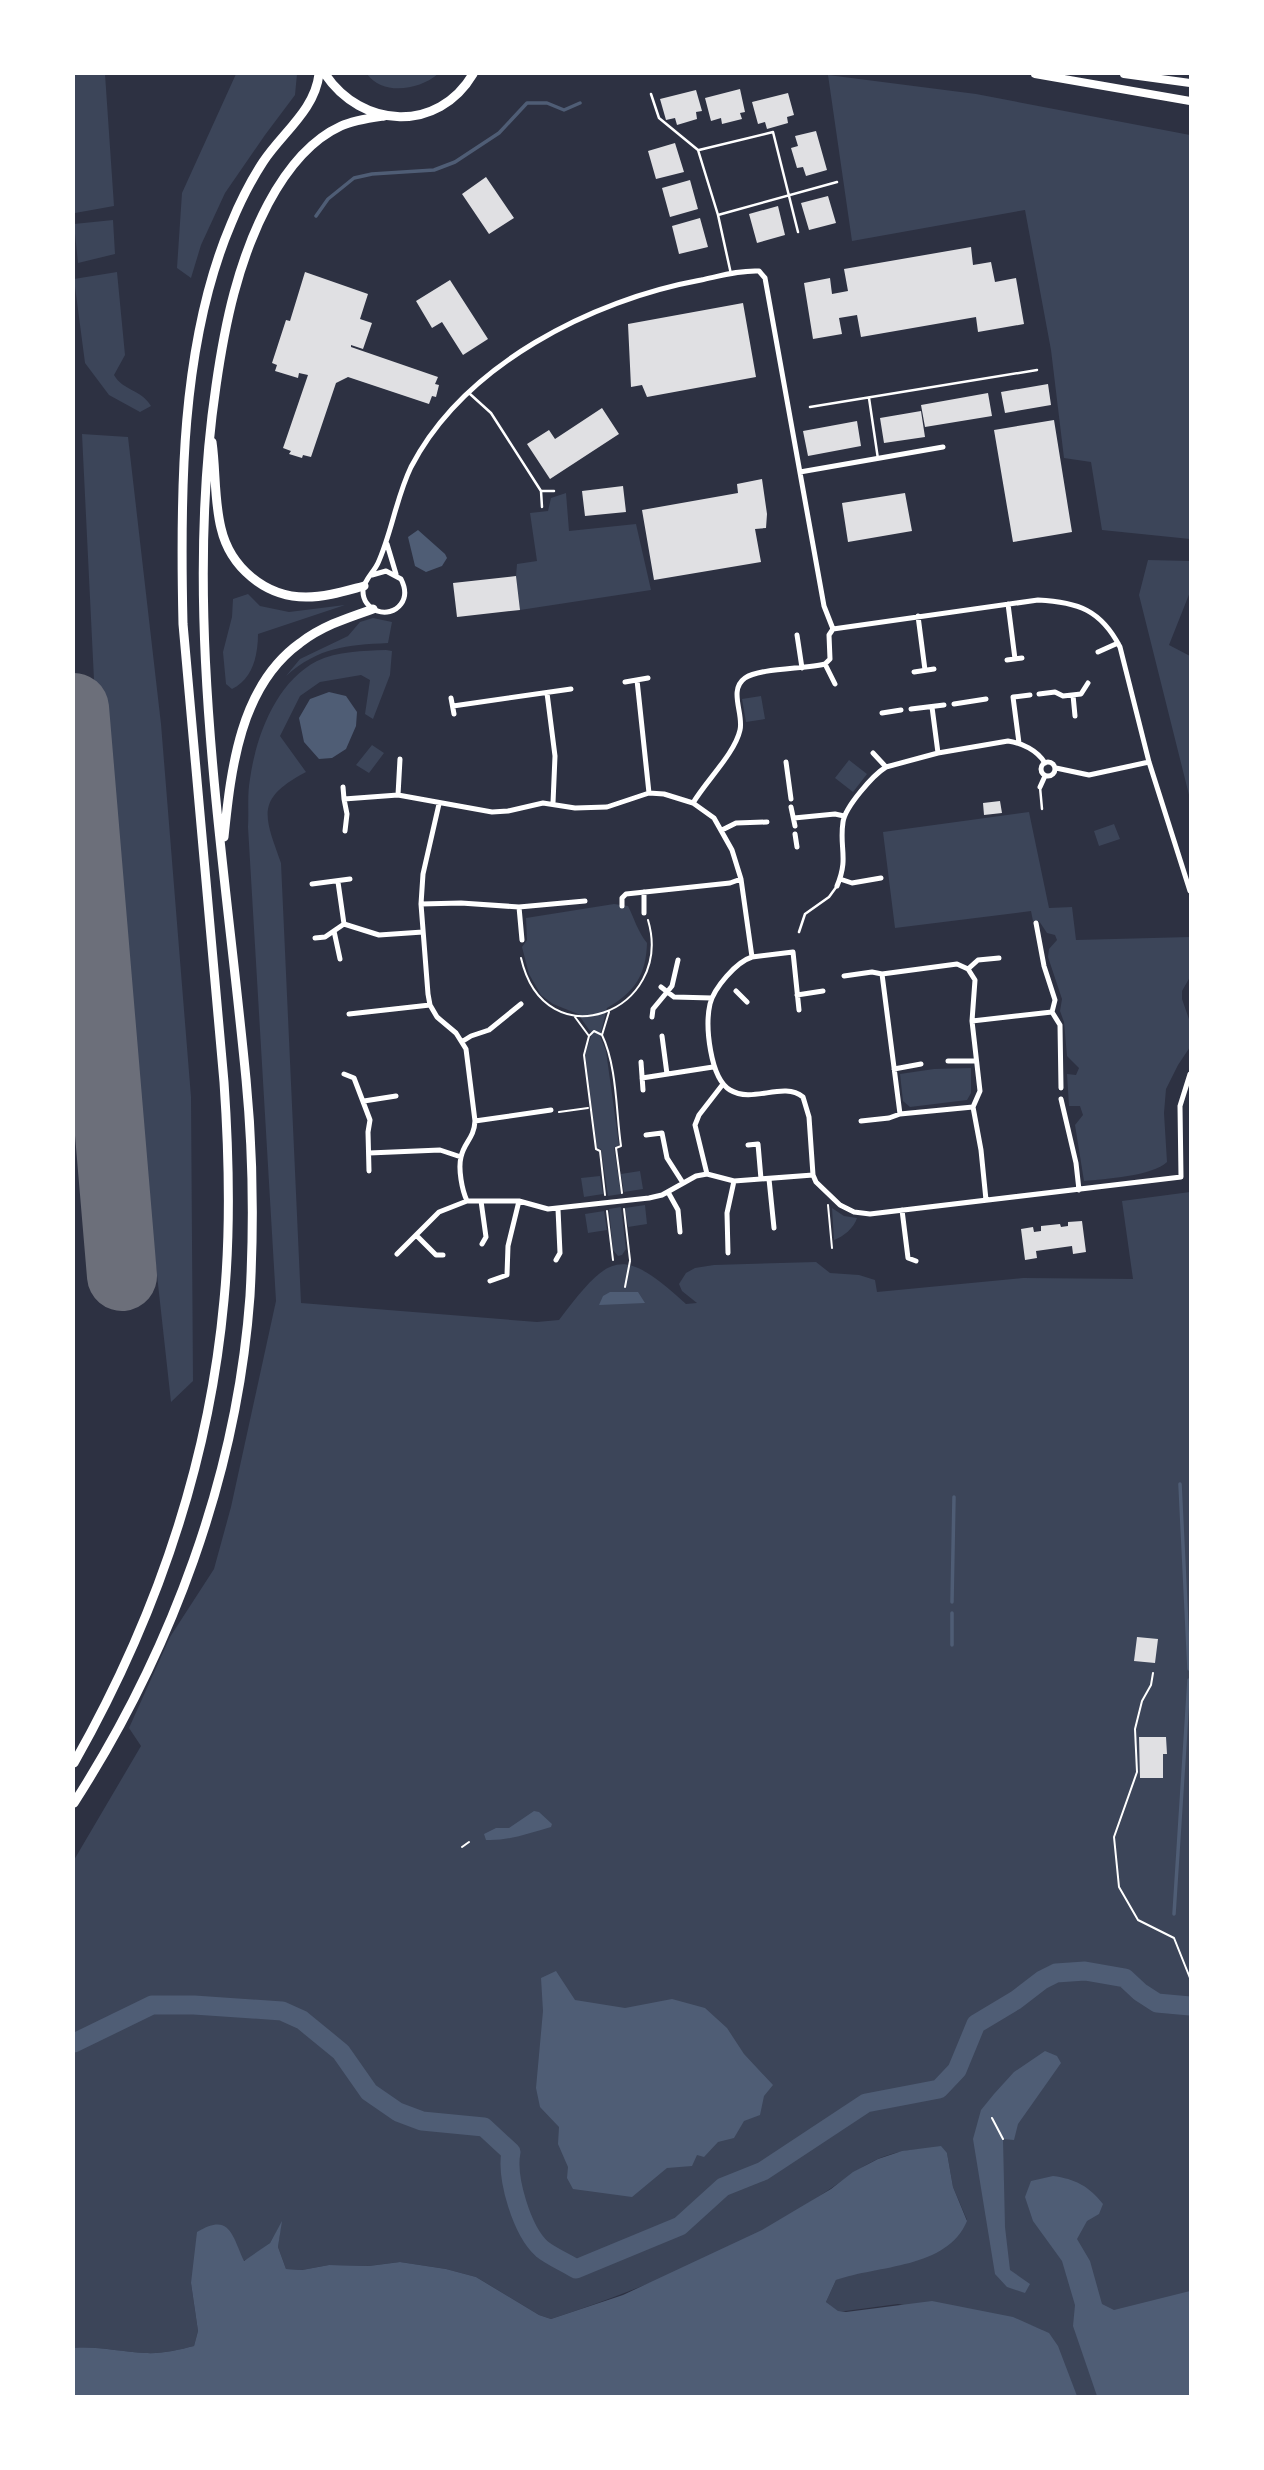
<svg xmlns="http://www.w3.org/2000/svg" width="1264" height="2470" font-family="Raleway,sans-serif">
  <style>
    .green { fill: #3c4559 }
    .water { fill: #4f5d75 }
    .lines { fill: none; stroke-linecap: round; stroke-linejoin: round }
    .stream { stroke: #4f5d75; stroke-width: 3.5 }
    .river { stroke: #4f5d75; stroke-width: 19 }
    .runway { stroke: #6c6f7a; stroke-width: 70 }
    .building { fill: #e0e0e3 }
    .path { stroke: #fff; stroke-width: 2 }
    .service { stroke: #fff; stroke-width: 2.5 }
    .minor { stroke: #fff; stroke-width: 5 }
    .primary { stroke: #fff; stroke-width: 8 }
    .trunk { stroke: #fff; stroke-width: 9 }
  </style>
  <rect width="100%" height="100%" fill="#2d3142"/>
  <path class="green" d="M74,74h31l9,132 -39,7z
    M236,74h61l-2,21 -30,40 -40,58 -24,52 -10,33 -14,-10 5,-75z
    M367,74h71c-19,16 -55,22 -71,0z
    M828,75l148,19 214,41v404l-88,-9 -11,-68 -27,-4 -13,-108 -26,-140 -173,31z
    M113,220l2,34 -37,9 -4,-39z
    M117,272l8,83 -11,20c9,16 27,14 37,31l-11,6 -31,-17 -24,-32 -11,-84z
    M82,434l46,3 33,287 30,373 2,284 -22,21 -75,-681z
    M566,493l3,38 67,-7 15,66 -131,20 -4,-34 1,-12 20,-3 -7,-48 18,-2 3,-13z
    M1148,560l42,1v31l-21,53 21,11v143l-51,-204z
    M248,594l12,12 29,6 56,-7 -87,29c0,21 -5,45 -26,55l-6,-5 -3,-32 9,-35 1,-18z
    M373,618l19,4 -4,21c-42,2 -69,4 -102,33l14,-17 48,-23 12,-14z
    M386,650l6,1 -2,24 -17,44 -8,-5 5,-34 -9,-5 -41,7 -20,14 -20,40 26,36c-51,27 -42,43 -25,91l20,440 236,19 22,-2c51,-67 62,-75 127,-16l11,-1 -15,-12 -3,-7 7,-11 9,-5 19,-3 102,-3 14,11 29,2 16,5 2,12 146,-14 110,1 -11,-78 68,-9v1204h-135l-13,-66 -12,-5 -132,-21 -60,8 -12,-10 10,-22 131,-60 -14,-33 -6,-34c-26,-6 -42,-4 -67,5 -19,8 -33,20 -50,31 -22,15 -45,29 -68,42 -68,36 -138,64 -211,88l-12,-4 -63,-38 -30,-8 -46,-7 -31,4 -40,-1 -27,5 -16,-1 -8,-22 3,-23 -11,19 -20,15 -59,25 7,48 -4,15c-16,4 -32,8 -49,7 -24,-1 -47,-7 -71,-5v-488l67,-114 -12,-18 41,-91 44,-68 17,-62 45,-206 -28,-474c1,-16 -1,-32 2,-48 6,-43 26,-97 67,-118 20,-10 46,-10 69,-11z
    M761,696l4,23 -19,3 -4,-23z
    M372,745l12,8 -15,20 -13,-8z
    M849,760l18,14 -14,18 -18,-14z
    M1029,812l20,96 23,-1 4,33 114,-3v40l-8,14v8l8,23v25l-12,18 -12,24 -2,24 3,49c-14,14 -63,17 -83,19l-9,-56 8,-10 -3,-9h-11l-2,-32 9,1 3,-7 -12,-12 -3,-34 -4,-11 2,-12 -14,-42 1,-8 8,-9 -2,-5 -8,-2 -8,-12h-6l-2,-10 -136,17 -12,-96z
    M1114,824l6,15 -21,7 -5,-15z
    M614,904l14,2c6,12 10,26 19,37 -1,32 -12,49 -40,65l-7,28 6,15 13,94 -5,3 7,46 -13,2 -7,-47 -4,-1 -12,-94 7,-20 -14,-20 -25,-10 -12,-9 -12,-21 -7,-27 5,-7 -1,-22z
    M971,1068v25l-4,7 -57,7 -7,-6 -3,-27 34,-5z
    M640,1171l3,18 -19,3 -3,-18z
    M600,1176l3,18 -19,3 -3,-19z
    M645,1205l2,19 -19,3 -3,-19z
    M621,1207l5,42 -4,6 -4,1 -5,-6 -4,-41z
    M832,1208l12,8 13,2c-3,10 -14,19 -23,22z
    M604,1211l3,19 -19,3 -3,-19z"/>
  <path class="water" d="M418,530l27,24 2,4 -5,8 -16,6 -11,-6 -7,-29z
    M329,692l17,4 11,16 -1,14 -10,23 -14,9 -13,1 -15,-17 -5,-24 11,-19z
    M610,1292h28l7,11 -46,2 4,-9z
    M534,1811l5,1 13,12 -1,3c-22,6 -42,14 -65,13l-2,-6 12,-6h13z
    M556,1971l19,29 50,8 47,-9 33,9 22,20 17,26 29,31 -9,11 -4,19 -16,6 -10,17 -16,4 -14,15 -7,-2 -5,11 -25,2 -35,29 -59,-8 -6,-11 1,-11 -10,-23 1,-17 -19,-20 -4,-19 7,-77 -2,-33z
    M1045,2051l12,5 4,7 -43,61 -4,16 -11,-1 2,88 5,43 20,14 -5,9 -18,-6 -12,-13 -22,-135 8,-29 13,-16 20,-22z
    M941,2146l6,7 6,34 14,34c-20,48 -89,44 -131,59l-10,22 12,9 8,1 86,-11 81,16 36,16 9,13 19,50h-1003v-48c24,-2 47,4 71,5 17,1 33,-3 49,-7l4,-15 -7,-48 6,-51c33,-20 35,3 47,29l26,-18 12,-22 -4,26 8,22 16,1 27,-5 40,1 31,-4 46,7 30,8 63,38 12,4 72,-24 139,-65 69,-41 22,-17 25,-13 24,-8z
    M1053,2176c22,3 36,10 50,28l-4,10 -12,7 -10,18 13,22 12,43 12,6 76,-19v105h-93l-24,-70 2,-21 -13,-44 -29,-40 -8,-24 6,-16z"/>
  <g class="lines">
    <path class="stream" d="M316,216l12,-17 26,-21 18,-4 62,-4 21,-8 44,-29 28,-30h20l17,7 16,-7
      M1180,1484l9,185
      M952,1602l2,-105
      M952,1645v-32
      M1174,1914l15,-234"/>
    <path class="river" d="M74,2043l78,-38h42l88,6 20,9 39,32 28,40 29,20 24,9 62,6 27,25c-5,26 11,79 31,97 10,8 23,13 34,20l104,-43 43,-39 40,-16 103,-68 73,-14 18,-19 19,-46 40,-24 26,-20 14,-7 29,-2 40,7 15,14 17,11 33,3"/>
    <path class="runway" d="M74,708l48,568"/>
  </g>
  <path class="building" d="M740,89l5,23 -5,1 2,6 -20,5 -1,-6 -10,3 -6,-23z
    M696,90l6,21 -6,1 1,7 -20,6 -2,-7 -9,2 -6,-21z
    M788,93l6,22 -7,2 1,6 -21,6 -2,-7 -7,2 -6,-22z
    M816,131l11,39 -21,6 -3,-9 -6,1 -6,-20 7,-2 -3,-10z
    M675,143l9,29 -28,7 -8,-28z
    M486,177l28,41 -25,16 -27,-40z
    M690,180l8,29 -28,8 -8,-29z
    M828,196l8,27 -27,7 -8,-27z
    M778,206l7,29 -28,8 -8,-29z
    M700,218l8,29 -29,7 -7,-28z
    M971,247l2,18 18,-3 4,20 21,-4 8,46 -46,8 -2,-15 -115,20 -4,-22 -18,3 3,16 -29,5 -9,-56 26,-5 2,16 16,-3 -4,-22z
    M305,272l63,22 -8,25 12,4 -9,26 -12,-4v2l87,30 -3,7 4,1 -3,12 -4,-1 -3,8 -81,-27 -12,6 -25,74 -8,-2 -1,3 -13,-4 2,-3 -8,-3 25,-73 -9,-2 -1,5 -23,-7 2,-6 -5,-2 14,-43 4,1z
    M450,280l38,59 -25,16 -21,-33 -10,6 -16,-27z
    M743,303l13,74 -109,20 -5,-12 -11,2 -3,-63z
    M1048,384l3,21 -46,8 -4,-21z
    M988,393l4,23 -67,11 -4,-22z
    M602,408l17,26 -69,45 -23,-35 22,-14 6,9z
    M921,411l4,26 -41,6 -4,-25z
    M1054,420l18,112 -59,10 -19,-112z
    M857,421l4,25 -53,10 -5,-25z
    M762,479l5,35 -1,14 -11,1 6,33 -107,18 -12,-70 96,-17 -1,-9z
    M623,486l3,26 -41,4 -3,-25z
    M905,493l7,38 -64,11 -6,-39z
    M516,576l4,34 -63,7 -4,-34z
    M1000,801l2,12 -18,2 -1,-12z
    M1082,1221l4,31 -13,2 -1,-8 -36,5 1,7 -12,2 -4,-31 12,-2 1,5 7,-1v-5l19,-2 1,3 7,-1v-4z
    M1137,1637l21,2 -3,24 -21,-2z
    M1139,1737h27l1,17h-4v24h-23z"/>
  <g class="lines">
    <path class="path" d="M521,958c24,104 154,54 127,-38
      M575,1017l14,19 5,-5 8,4 7,-23
      M602,1035c15,31 14,77 19,111l-5,2 6,45
      M589,1036l-5,19 12,94 4,2 5,44
      M559,1112l29,-4
      M828,1205l4,43
      M624,1209l6,51
      M607,1211l6,49
      M625,1287l5,-26
      M1153,1673l-2,12 -9,16 -7,28 2,43 -23,65 5,50 19,33 36,18 16,40
      M462,1847l7,-5
      M992,2118l11,21"/>
    <path class="service" d="M651,94l8,24 39,32 20,65 13,59
      M699,150l74,-18 25,100
      M718,215l119,-33
      M470,394l21,19 50,78 1,16
      M869,398l9,61
      M810,407l227,-37
      M541,491h13
      M1040,787l2,22
      M799,932l6,-18 24,-17 8,-11"/>
    <path class="minor" d="M800,472l143,-25
      M387,544l9,30
      M372,575l14,-4 15,8c4,8 6,17 0,25 -12,16 -39,7 -38,-14 1,-10 11,-18 15,-27 14,-31 18,-65 33,-96 53,-102 180,-167 290,-187 19,-4 39,-10 58,-9l6,7 59,328 9,23
      M1008,604l7,55
      M918,616l7,54
      M797,635l5,33
      M1098,652l20,-9
      M1007,660l15,-2
      M825,664l10,20
      M914,672l20,-3
      M637,680l12,113
      M625,682l23,-4
      M547,693l8,63 -2,47
      M1039,694l16,-2 8,4 18,-2 7,-11
      M1073,695l2,21
      M451,698l3,16
      M954,704l32,-5
      M453,706l118,-17
      M932,707l6,46
      M911,709l33,-4
      M882,713l19,-3
      M1019,743l-6,-46 17,-2
      M1041 769a7 7 0 1 1 14 0a7 7 0 1 1-14 0Z
      M786,762l5,37
      M886,767l52,-14 70,-12c14,2 29,9 37,22
      M1056,768l33,7 60,-13
      M343,787l1,12
      M1040,787l5,-11
      M398,795l2,-36
      M693,803c13,-22 42,-50 47,-73 4,-16 -12,-40 5,-52 14,-10 61,-9 80,-14l5,-5 -1,-24 4,-6 205,-29c40,2 63,10 82,47l29,115 41,129
      M439,804l-16,70 -2,30 7,90 2,11 7,12 19,16 10,16 9,72c-1,18 -11,21 -14,36 -3,12 1,33 6,44
      M791,807l4,19
      M794,818l41,-4 9,2
      M722,830l14,-7 31,-1
      M345,831l2,-17 -3,-15 54,-4 94,17 16,-1 35,-8 32,5 32,-1 42,-14 15,1 29,9 21,15 18,32 9,29 11,78c-16,5 -38,31 -42,47 -5,22 0,74 20,86 23,14 53,-9 73,7l6,20 4,58 3,7 24,23 14,7 16,2 311,-37 -1,-71 10,-32
      M795,834l2,13
      M840,879l12,4 29,-5
      M338,882l6,42
      M312,884l38,-5
      M837,886c12,-28 2,-38 6,-64 2,-15 30,-47 43,-55l-13,-14
      M644,892v21
      M421,904l40,-1 58,4 66,-6
      M622,906v-8l4,-4 104,-11 11,-4
      M519,907l3,33
      M1036,923l8,43 11,34 -3,12 8,13 1,63
      M334,931l6,28
      M315,938l10,-1 19,-13 35,11 44,-3
      M752,957l41,-5 6,58
      M968,969l10,-9 21,-2
      M844,976l28,-4 10,2
      M661,987l13,10 38,1
      M736,991l11,11
      M797,995l26,-4
      M349,1014l81,-9
      M652,1017l1,-8 19,-23 6,-26
      M972,1021l80,-9
      M662,1036l5,38
      M463,1041l8,-5 18,-6 32,-26
      M948,1061h28
      M641,1062l2,28
      M894,1069l27,-5
      M344,1074l10,4 16,42 -2,12 1,39
      M642,1078l71,-11
      M1061,1099l15,64 3,27
      M364,1101l32,-5
      M973,1107l-73,7 -18,-140 75,-10 11,5 7,11 -3,41 8,70 -7,16 8,43 5,50
      M475,1121l76,-11
      M861,1121l28,-3 11,-4
      M646,1135l16,-2 5,25 16,25
      M748,1145l10,-1 3,35
      M369,1153l71,-3 21,7
      M707,1174l-12,-49 4,-10 24,-31
      M769,1179l5,49
      M668,1192l10,18 2,22
      M481,1201l5,36 -4,7
      M902,1210l6,48 8,3
      M416,1235l20,20h7
      M728,1253l-1,-40 7,-32
      M397,1254l42,-42 28,-11h52l29,8 101,-11 13,-3 34,-19 11,-2 27,7 79,-6
      M556,1260l4,-7 -2,-44
      M490,1281l17,-6 1,-29 11,-45"/>
    <path class="primary" d="M1035,74l155,27
      M1124,74l66,9"/>
    <path class="trunk" d="M325,74c37,55 113,59 148,0
      M212,442c4,28 2,58 9,86 9,39 44,69 85,69 20,0 39,-6 58,-11
      M224,837c7,-68 16,-151 76,-194 22,-17 47,-25 73,-34
      M74,1763c81,-143 135,-299 150,-463 7,-72 5,-145 0,-218l-41,-458c-3,-129 -3,-280 48,-400 9,-22 19,-42 32,-62 19,-29 52,-52 56,-88
      M74,1803c97,-151 163,-327 176,-507 4,-73 3,-145 -4,-217 -22,-229 -64,-464 -30,-693 9,-63 22,-125 52,-182 16,-30 40,-63 73,-78 13,-6 29,-8 43,-10"/>
  </g>
  <rect width="1264" height="2470" fill="none" stroke="#ffffff" stroke-width="150"/>
</svg>
